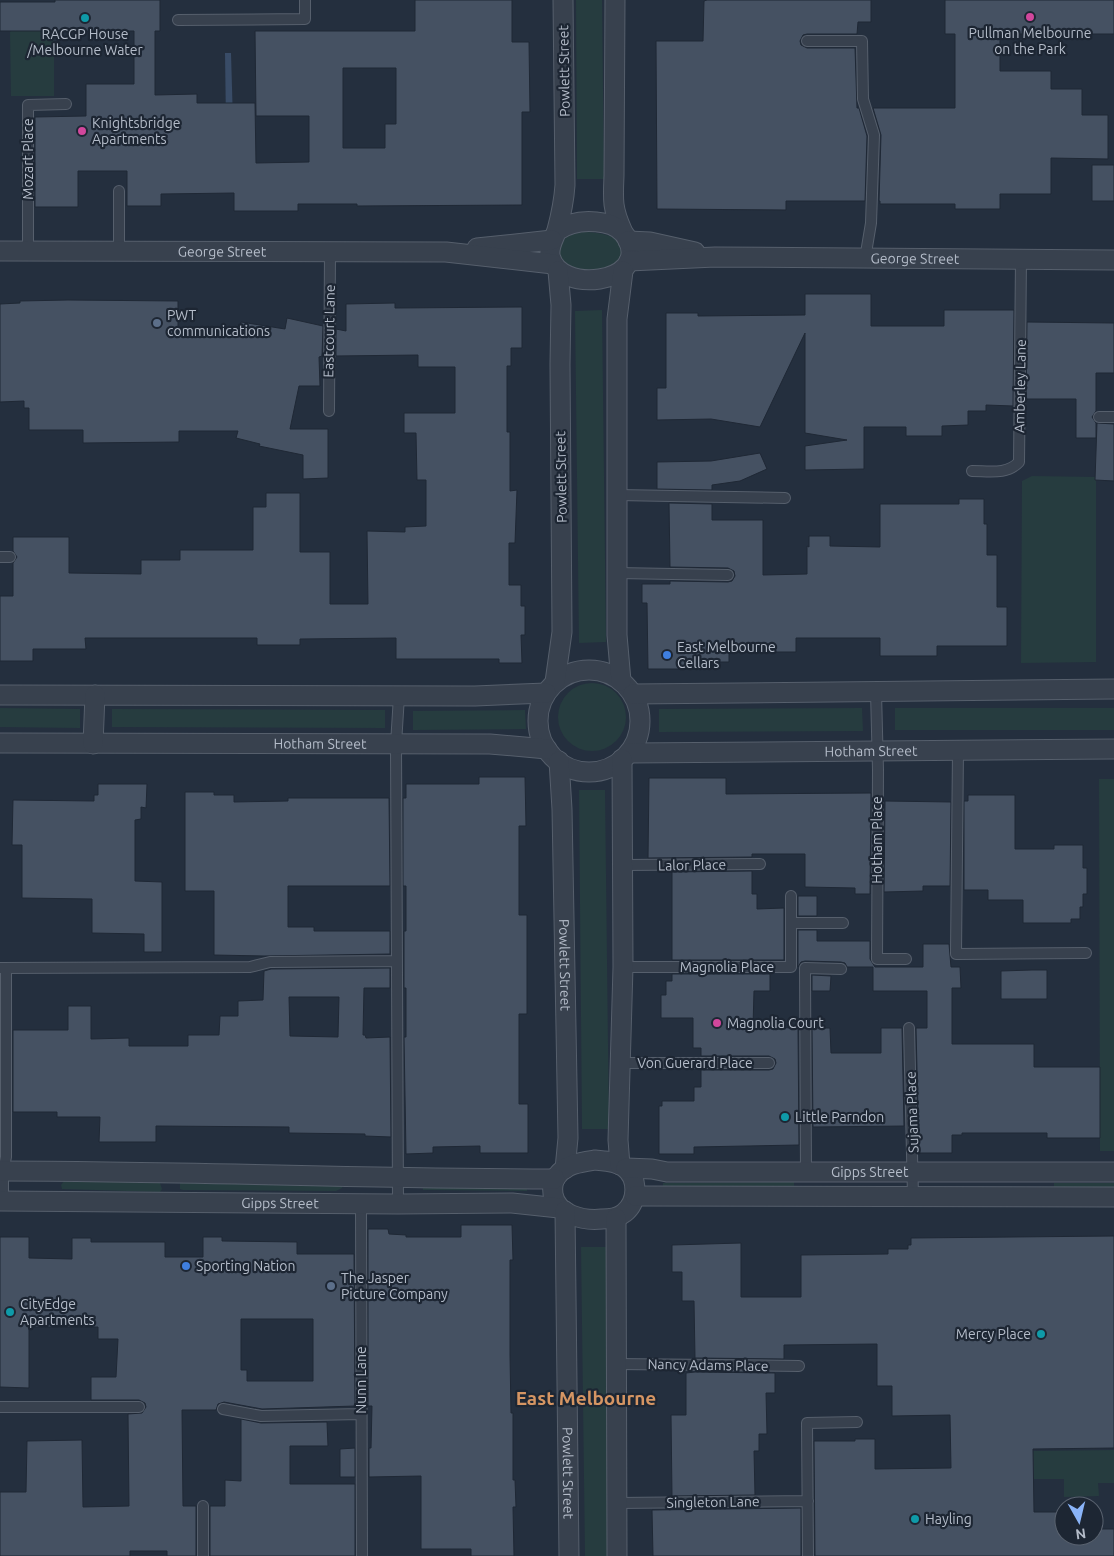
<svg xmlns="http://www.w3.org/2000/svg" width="1114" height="1556" font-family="Ubuntu,sans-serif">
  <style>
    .green { fill: #263c3f }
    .water { fill: #394c67 }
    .building { fill: #455162; stroke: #1f2835; fill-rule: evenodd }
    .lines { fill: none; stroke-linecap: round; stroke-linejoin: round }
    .service-casing { stroke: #565f6c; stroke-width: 12 }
    .minor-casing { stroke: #565f6c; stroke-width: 21 }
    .service { stroke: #38414e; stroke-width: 10 }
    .minor { stroke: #38414e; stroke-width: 19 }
    .hotel-dot { fill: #d1479c; stroke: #1d2633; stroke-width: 2 }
    .culture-dot { fill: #0f9aa8; stroke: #1d2633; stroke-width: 2 }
    .service-dot { fill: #5c6f8a; stroke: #1d2633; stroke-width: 2 }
    .shop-dot { fill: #3f7fe0; stroke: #1d2633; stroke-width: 2 }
    .labels { text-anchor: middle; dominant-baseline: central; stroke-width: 4.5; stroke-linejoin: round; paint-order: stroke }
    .poi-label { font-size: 14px; fill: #b4bcc9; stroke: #1d2633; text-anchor: start }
    .street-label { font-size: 14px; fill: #b4bcc9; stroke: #1d2633 }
    .district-label { font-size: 19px; font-weight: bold; fill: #d59563; stroke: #1d2633 }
  </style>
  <rect width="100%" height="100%" fill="#242f3e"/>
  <path class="green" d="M576,0h26l2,179h-27z
    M54,26v70h-43l-1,-64 5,-5z
    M583,232c11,0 42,2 39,21 0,3 -3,8 -5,11 -24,7 -42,14 -58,-9 1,-17 9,-20 24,-23z
    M602,310l4,332 -27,1 -4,-332z
    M1032,476l64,1v185l-75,1 1,-182z
    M558 717a34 34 0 1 1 68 0a34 34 0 1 1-68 0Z
    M0,708l80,1v19l-80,-1z
    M862,708l1,23 -204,1v-23z
    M895,708h219v22h-219z
    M112,709l273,1v18l-273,-1z
    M525,710l1,19 -113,1v-19z
    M1099,779h15v372h-14z
    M579,790h26l4,339h-27z
    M82,1180l78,3 2,6 -2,3 -98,-3 -1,-4 3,-4z
    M180,1182l163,2 -1,4 -6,3 -153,-1 -3,-1z
    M794,1182v8h-131v-7z
    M423,1183h104v8l-104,-1z
    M1054,1183h60v7h-60z
    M581,1247h25l4,309h-25z
    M1114,1450v33h-16l1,13 -35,1v-18h-30l-1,-28z"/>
  <path class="water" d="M225,53h6l2,69 -7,2z"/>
  <path class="building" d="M55,0h105v31h-5v64l42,-1v9h58l1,60 53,-1v-46h-53l-1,-85h160v-31h97v42h17l1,70h-8v93l-165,1v-2h-59v7h-64v-18l-73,1v12h-34v-35h-49v36h-43v-90l51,-1v-32h48v-53h-134v-29h55zM343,68h53v56h-11v24h-42z
    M707,0h164v22h-13l-1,12h-50l-4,1 -3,6 1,4 6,3h48l2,60h2l8,28 -2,65h-79v9l-129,-1 -1,-168h47l1,-40z
    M945,0h169v34h-114v37h51v18h31v26h26v44l-57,-1v36h-51v15h-45v-5h-75v-3h-1l2,-66 -8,-27h82v-74h-10z
    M1092,165h22v36h-22z
    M805,294h66v32h73v-16h70l-1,96 -27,-1v6h-18v14l-26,1v10h-36v-9h-42v42l-59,1v-24l42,-6 -42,-7v-100l-45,94 -49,-8 -54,1v-32h9v-75h32v3l107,-1z
    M68,300l110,1v34l61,-1 2,-12 44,7 2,-11 36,8 -1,30 -3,1 1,29h-21l-9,43h38v49l-25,1v-24l-44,-9 1,-2 -24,-6 2,-7h-59v11l-96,1v-13h-54v-22h-5v-7l-24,1v-98l20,-1v-2z
    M395,303v5l127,-1v41h-11v18h-4v66h3v59l7,-1 -2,53h-6v42h12v21h4v29h-4l1,28h-23v-4h-103v-21l-96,1v6h-43v-7h-172l1,11h-53v12h-33v-65h13v-33l4,-6 -4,-6v-14h56v36l72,1v-14h39v-10h73v-43h13v-14h34v59h30v52h38l-1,-73 38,1v-5l21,-1v-46h-9l-1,-47h-12v-20h51v-46h-37v-12l-82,1v-27l10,2v-27z
    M1027,322l87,1v50h-18v38l-4,6 4,6v15h-20v-39h-50z
    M1097,423l17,1v57l-19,-1z
    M760,453l7,16 -27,12 -28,4v5l-55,-1v-27l54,-1z
    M959,499h25v25h3v31h10v52h10v39h-70v10h-57v-18h-84v14h-67v10h-31v7h-50l-1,-66h-5v-19h28v-3l58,1 4,-1 3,-5 -1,-5 -6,-3 -58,-1 -1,-64 43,1v16h51v55l44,-1v-28l2,1v-11h21v10l50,1v-43h79z
    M479,777h46l1,49h-7v89h8v99h-8v90h9v49h-48v-7l-47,1v6l-27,1 -2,-117h2v-49h-2v-57h2v-45h-3v-88h3v-14h73z
    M649,778h77v16l145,-1 -1,101h-15v-6l-50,-1v-33h-53v3l-104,1z
    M98,784h49l-1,24 -5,-1v12l-6,1v61l27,1v70h-18v-18l-52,-1v-34l-70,-1v-53h-10l1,-45 81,1v-6h4z
    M185,792h29v3h20v7l54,-1v-3h101l1,88h-102v41h26v4h76v23l-126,2 -50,-1v-64h-29z
    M968,795h47v54h39v-4h29v23h4v26h-4v13h-3v12h-9v4h-48v-23h-35v-10h-24v-89h4z
    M885,801l66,1 -1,84h-27v5l-39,1z
    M752,871v23h5v15l27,-1v52h-112v-88z
    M798,896h19v20h-19z
    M798,930h19v11h53v18l5,8h48v-23h26l2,23h9l1,21h-9v56h82v23h66v71h-53v-5h-85v2h-10v18h-33l-3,-125h11v-37h-54v-24h-26l-2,-4 -4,-1 -36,-1 -4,1 -3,5z
    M390,968v20h-26l-1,47h2l1,3 24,-1 1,100 -26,-1v-2l-76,-1v-6l-133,-1v16h-57l1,-25h-43v-5h-44v-82h55v-24h23v33l38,-1v8h59v-11h31l1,-19h18v-15l25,-1 1,-29 7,-2zM289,997h50l-1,40 -48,-1z
    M1032,970h15v29h-46v-28z
    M672,974h98v17h-16l-1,36 45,1 1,117 -105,2v7h-35v-48h3v-5h32v-14h7v-17h68l4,-1 3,-6 -1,-4 -6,-3h-68v-8h-8v-30h-32v-23h5v-14h6z
    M812,975l19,1 -1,15h-18z
    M812,1028h18l1,25h50v-25h21l2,98 -91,1z
    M461,1225h51l1,35h-3v95l1,58h2v67h2l1,27h-3l1,49h-43v-7h-50v-73l-52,1v-29h2l1,-42h-4v-177h20l1,5 17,1v2h55z
    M1114,1236v212l-81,1 1,63h29l1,24h30v-7h20v27h-299l-1,-115h41v-2h20v30l76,-1 -1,-53 -58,1v-30h-15v-42l-93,1v14l-89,-1 -1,-57h-12v-29h-10v-27l69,-2v54h60v-42l87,-1v-5h20v-4h3v-7z
    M0,1237h29v21l43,1v-21h19v4h74v15h38v-20h19v4l75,1v12h57l1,152 -93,3 -38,-7 -6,2 -2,6h-34l1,96h13v50h-29v-5h-37v5h-130v-64h26l1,-51 55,-1 1,67 46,-1 -1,-92 14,-1 4,-6 -1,-4 -6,-3h-48v-23h25l2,-38h-20v-12h-69v61l-29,-1zM241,1319h72v62h-66v-11h-6z
    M695,1372l80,1v20h-9l1,41h-8v17h-5l1,44 -83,1 -1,-81h15v-42z
    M241,1419l20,4 66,-1 1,24h-38v38h65v72h-145v-50h15v-26l16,1z
    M355,1448v29h-15v-28z
    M801,1508v48h-148l-1,-46z"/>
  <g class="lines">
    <defs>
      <path id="service" d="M178,20l127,-1v-19
        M807,41h55l1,58 11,36 -3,88 -6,36
        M28,251v-146l38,-1
        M119,251v-60
        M329,411l1,-159
        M1099,417h15
        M972,471c17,0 35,4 47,-9l2,-203
        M617,495l168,3
        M0,557h10
        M617,573l111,2
        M876,692l2,78 -1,189h29
        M958,750l-2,204 130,-1
        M623,865l137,-1
        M791,923h52
        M623,967h168v-71
        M0,968l250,-1 20,-5 127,-1
        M909,1028l4,168
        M620,1063h149
        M806,1173l-1,-205 36,1
        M3,1201v-30l3,-14v-189
        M361,1204l1,352
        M398,1204l-2,-460 3,-48
        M616,1364l183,2
        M0,1407h139
        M223,1409l38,7 100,-2
        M618,1503l190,-2
        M203,1506v50
        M808,1556l-1,-133 50,-1"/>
      <g id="minor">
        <path d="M615,0l-1,176c-1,23 -2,32 8,54"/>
        <path d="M557,231c14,-10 31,-11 47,-8 11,2 19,7 24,17 21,44 -71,55 -78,15 -1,-10 4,-16 7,-25 4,-15 7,-30 8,-45l-2,-185"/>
        <path d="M628,241l22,1 45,10"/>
        <path d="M477,248l75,-8"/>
        <path id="s1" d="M0,251l446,1 107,12"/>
        <path id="s2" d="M629,261l86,-4 399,3"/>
        <circle cx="589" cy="721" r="51"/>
        <path d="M621,681l-4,-46v-316l6,-48"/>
        <path d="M555,682l7,-50 -2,-268 1,-59 -3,-34"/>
        <path d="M633,694l481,-5"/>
        <path d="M0,695l475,1 71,-3"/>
        <path id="s3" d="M0,743l490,1 57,5"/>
        <path d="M93,744l2,-49"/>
        <path id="s4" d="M629,753l485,-4"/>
        <path id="s5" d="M559,761l3,48 6,329 -3,31"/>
        <path d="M595,1160c9,1 21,1 29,7 15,11 14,35 0,46 -6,5 -14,6 -22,6 -18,2 -46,-4 -49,-25 -1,-6 0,-14 4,-18 8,-12 25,-14 38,-16z"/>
        <path d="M620,1165l-2,-25 5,-173 -1,-208"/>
        <path id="s6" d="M626,1168l26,1 15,3h447"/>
        <path d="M0,1171c185,0 370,8 555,8"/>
        <path d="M635,1196l479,1"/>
        <path id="s7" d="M0,1201l398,3 114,-1 47,5"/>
        <path id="s8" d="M565,1211l4,345"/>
        <path d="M616,1218l1,338"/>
      </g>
    </defs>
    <use href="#service" class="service-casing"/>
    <use href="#minor" class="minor-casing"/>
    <use href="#service" class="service"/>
    <use href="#minor" class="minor"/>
  </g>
  <g class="hotel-dot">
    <circle cx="1030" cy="17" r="5"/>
    <circle cx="82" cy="131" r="5"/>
    <circle cx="717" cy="1023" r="5"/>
  </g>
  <g class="culture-dot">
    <circle cx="85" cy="18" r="5"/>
    <circle cx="785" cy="1117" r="5"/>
    <circle cx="10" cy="1312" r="5"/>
    <circle cx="1041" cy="1334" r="5"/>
    <circle cx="915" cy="1519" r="5"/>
  </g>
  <g class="service-dot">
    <circle cx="157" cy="323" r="5"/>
    <circle cx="331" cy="1286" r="5"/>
  </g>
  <g class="shop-dot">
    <circle cx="667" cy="655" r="5"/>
    <circle cx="186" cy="1266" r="5"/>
  </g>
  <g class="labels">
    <g class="poi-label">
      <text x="1030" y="33" text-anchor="middle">Pullman Melbourne<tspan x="1030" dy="16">on the Park</tspan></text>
      <text x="85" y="34" text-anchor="middle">RACGP House<tspan x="85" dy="16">/Melbourne Water</tspan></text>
      <text x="92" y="123">Knightsbridge<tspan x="92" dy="16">Apartments</tspan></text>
      <text x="167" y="315">PWT<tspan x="167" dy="16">communications</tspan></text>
      <text x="677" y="647">East Melbourne<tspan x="677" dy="16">Cellars</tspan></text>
      <text x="727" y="1023">Magnolia Court</text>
      <text x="795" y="1117">Little Parndon</text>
      <text x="196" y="1266">Sporting Nation</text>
      <text x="341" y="1278">The Jasper<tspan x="341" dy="16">Picture Company</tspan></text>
      <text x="20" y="1304">CityEdge<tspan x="20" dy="16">Apartments</tspan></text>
      <text x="1031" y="1334" text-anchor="end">Mercy Place</text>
      <text x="925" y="1519">Hayling</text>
    </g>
    <g class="street-label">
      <text transform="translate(564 71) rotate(-91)">Powlett Street</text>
      <text transform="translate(28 159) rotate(-90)">Mozart Place</text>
      <text stroke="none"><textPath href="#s1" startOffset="222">George Street</textPath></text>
      <text stroke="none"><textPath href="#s2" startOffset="286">George Street</textPath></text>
      <text transform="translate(329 331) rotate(-89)">Eastcourt Lane</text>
      <text transform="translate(1020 386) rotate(-89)">Amberley Lane</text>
      <text transform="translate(561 477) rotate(-91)">Powlett Street</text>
      <text stroke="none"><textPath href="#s3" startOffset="320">Hotham Street</textPath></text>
      <text stroke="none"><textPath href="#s4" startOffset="242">Hotham Street</textPath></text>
      <text transform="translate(877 840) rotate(-90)">Hotham Place</text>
      <text transform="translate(692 865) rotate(-1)">Lalor Place</text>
      <text stroke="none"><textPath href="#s5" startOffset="204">Powlett Street</textPath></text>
      <text x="727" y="967">Magnolia Place</text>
      <text x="695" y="1063">Von Guerard Place</text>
      <text transform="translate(912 1112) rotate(-92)">Sujama Place</text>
      <text stroke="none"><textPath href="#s6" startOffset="244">Gipps Street</textPath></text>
      <text stroke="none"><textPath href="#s7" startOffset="280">Gipps Street</textPath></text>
      <text transform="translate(708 1365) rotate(1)">Nancy Adams Place</text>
      <text transform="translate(361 1380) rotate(-90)">Nunn Lane</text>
      <text stroke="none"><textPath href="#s8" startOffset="262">Powlett Street</textPath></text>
      <text transform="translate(713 1502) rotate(-1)">Singleton Lane</text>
    </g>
    <g class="district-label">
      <text x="586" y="1398">East Melbourne</text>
    </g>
  </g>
  <g transform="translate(1079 1521) rotate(172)"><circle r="24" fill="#1d2633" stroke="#59626f"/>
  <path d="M0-4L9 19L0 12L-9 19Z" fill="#8ab4f8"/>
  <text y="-8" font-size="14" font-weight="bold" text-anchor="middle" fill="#b4bcc9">N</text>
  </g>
</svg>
